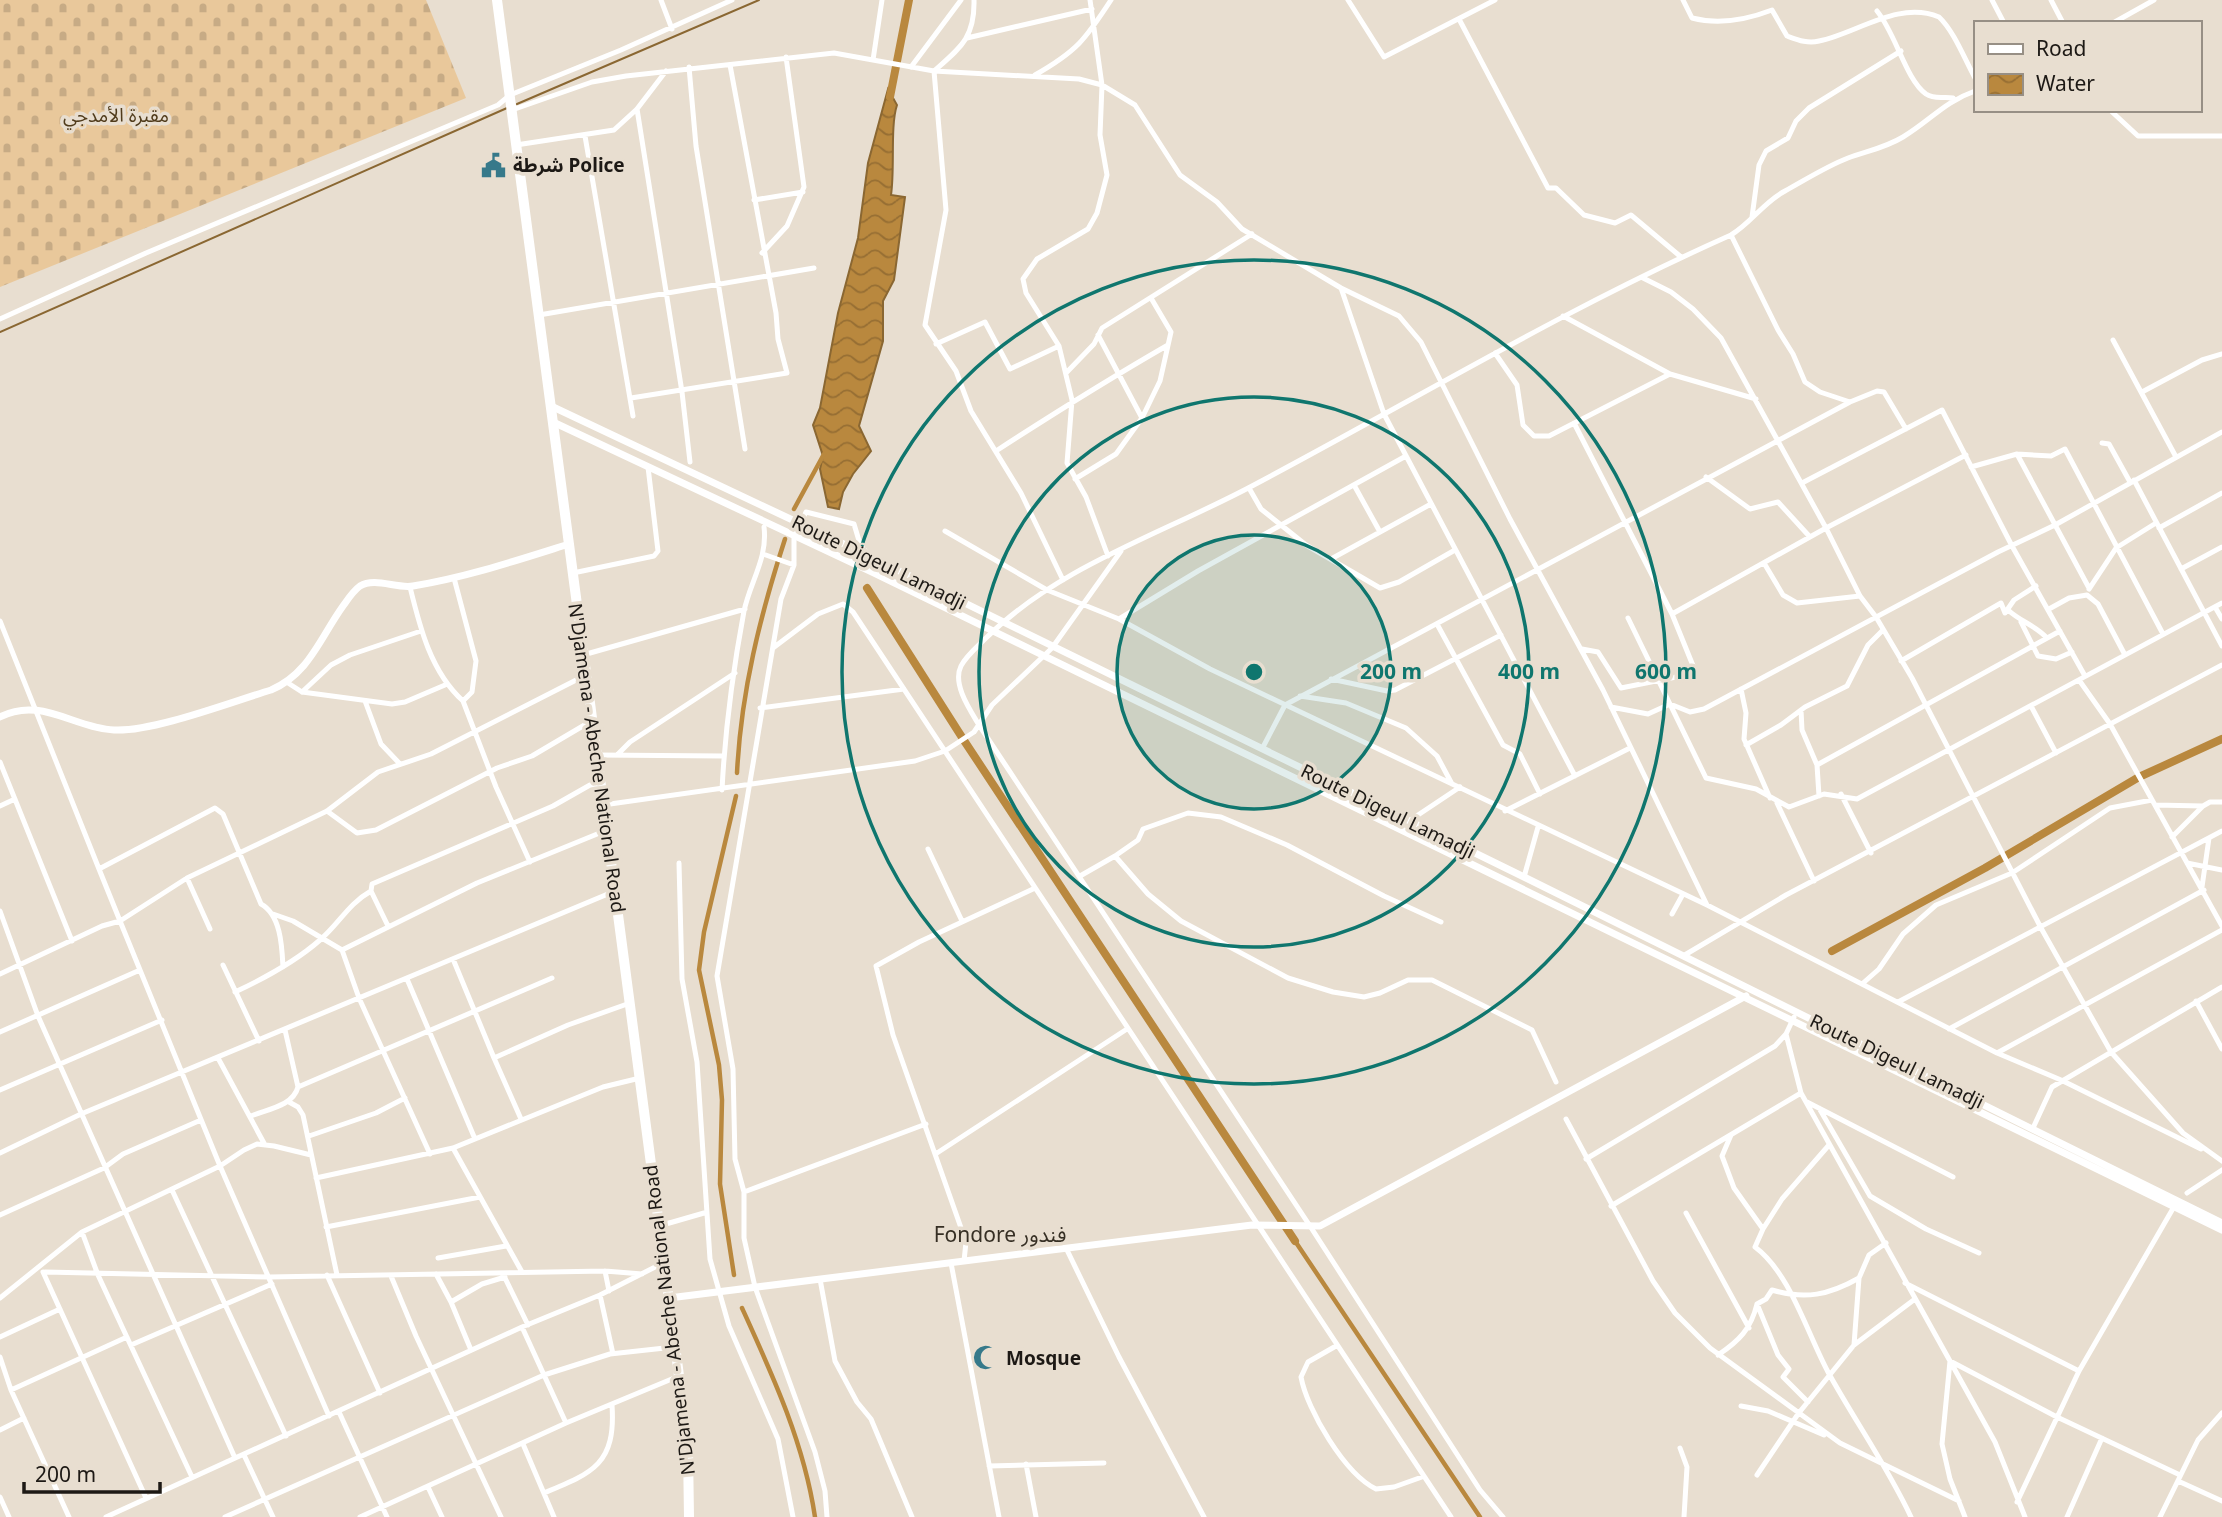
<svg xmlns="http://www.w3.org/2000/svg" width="2222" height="1517" font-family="'Noto Sans','Noto Sans Arabic',sans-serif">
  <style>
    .cemetery { fill: url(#cemetery-stones) }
    .water { fill: url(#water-waves); stroke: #8a6732; stroke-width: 2 }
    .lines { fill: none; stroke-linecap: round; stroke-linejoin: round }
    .stream { stroke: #8a6732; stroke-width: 2 }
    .canal { stroke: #b9883e; stroke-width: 4.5 }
    .river { stroke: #b9883e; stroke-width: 8 }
    .street { stroke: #fff; stroke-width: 5 }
    .secondary { stroke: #fff; stroke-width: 7 }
    .highway { stroke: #fff; stroke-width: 10 }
    .ring { fill: none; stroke: #0f766e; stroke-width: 3.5 }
    .labels { text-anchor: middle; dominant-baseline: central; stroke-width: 7; stroke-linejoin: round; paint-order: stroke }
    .park-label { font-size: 19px; fill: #503b1b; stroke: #e8ded0 }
    .poi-label { font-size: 19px; font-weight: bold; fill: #1d1915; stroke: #e8ded0; text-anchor: start }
    .street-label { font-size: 19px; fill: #1d1915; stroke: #e8ded0 }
    .neighbourhood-label { font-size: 21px; fill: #362f24; stroke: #e8ded0 }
    .centre { fill: #0f766e; stroke: #e8ded0; stroke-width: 3.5 }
    .ring-label { font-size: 21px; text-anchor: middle; font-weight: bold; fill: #0f766e; stroke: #e8ded0; stroke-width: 7; stroke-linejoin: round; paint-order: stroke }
  </style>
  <defs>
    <pattern id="cemetery-stones" width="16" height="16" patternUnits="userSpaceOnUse" patternTransform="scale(1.75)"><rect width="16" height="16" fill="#e9c89b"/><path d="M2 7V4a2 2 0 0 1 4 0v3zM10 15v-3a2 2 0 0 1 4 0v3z" fill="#c7ab85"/></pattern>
    <pattern id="water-waves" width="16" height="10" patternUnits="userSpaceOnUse" patternTransform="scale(1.75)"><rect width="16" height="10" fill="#b9883e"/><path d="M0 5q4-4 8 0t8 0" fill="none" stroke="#966e33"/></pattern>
  </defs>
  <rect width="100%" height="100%" fill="#e8ded0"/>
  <path class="cemetery" d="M0,0h426l40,98 -466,189z"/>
  <path class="water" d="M888,89l9,16c-7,21 -2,64 -6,90l14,2 -11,83 -11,21v40l-24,85 12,25 -18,23 -10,18 -4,17 -11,-2 -8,-38 3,-13 -10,-31 7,-17 18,-95 20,-75 10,-75z"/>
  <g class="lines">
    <path class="stream" d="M517,104l242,-104
      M0,332l507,-224"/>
    <path class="canal" d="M794,509l30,-55
      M737,773c4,-81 23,-157 48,-234
      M1295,1241l185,276
      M734,1275l-14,-91 2,-84 -3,-35 -20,-95 5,-38 32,-136
      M742,1308c31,68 62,135 73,209"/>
    <path class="river" d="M890,97l19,-97
      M867,588l98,154 330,499
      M1832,951l153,-83 154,-91 83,-38"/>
    <path class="street" d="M661,0l11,29
      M974,0c1,38 -14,48 -40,71l12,139 -21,115 31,46 15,40 50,82 42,87
      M1090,0l12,85 -2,50 7,40 -10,38 -9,16 -51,30 -14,20 3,14 33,53 13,54 -5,63 19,34 22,59
      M1348,0l36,57 111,-57
      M1683,0l9,18c27,7 54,2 80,-8l15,26c11,4 21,8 32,5 37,-7 79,-41 120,-24 15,14 26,43 36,61
      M1992,0l12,23
      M2051,0l12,23
      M1877,11c19,23 29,69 49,83 9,6 18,2 27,4
      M1459,19l89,169h8l28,27 31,8 16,-8 50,42
      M2113,23l41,-23
      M967,38l125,-29
      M873,60l9,-60
      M689,67l7,79 49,303
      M911,67l50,-67
      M1035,75c42,-24 50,-35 76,-75
      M637,109l45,283 8,70
      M512,110l80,-28 34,-6 208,-23 100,18 145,8 23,6 33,20 45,70 37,27 25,27 99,59 58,28 22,26 89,177 93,171 104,215
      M2110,110l28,26h84
      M585,136l48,280
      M516,145l98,-15 23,-21 29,-38
      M754,200l49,-8
      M1752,217l7,-52 7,-14 22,-13 8,-17 13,-13 92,-57
      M1731,235l47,95 15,24 12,28 15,10 30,10
      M762,253l25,-27 17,-39 -18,-130
      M1643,278l28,14 22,17 28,29 105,190 34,68 16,21 36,61 129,250 70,124 72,81 39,28
      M1341,288l43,126 191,362
      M539,315l275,-47
      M1563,316l107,58 86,25
      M0,319l146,-66 352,-148 12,-10 111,-45 111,-50
      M1098,335l44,83
      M2113,340l63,117
      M936,344l49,-22 25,47 49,-23
      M1495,353l22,32 6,40 11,11h15l121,-62
      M1067,372l27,-28 8,-16 150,-94
      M2142,392l60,-32 20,-6
      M631,398l156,-25 -9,-34 -2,-26 -46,-248
      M1574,423l98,191
      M2102,443l7,1 21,38
      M996,451c57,-37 113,-72 172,-106
      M2017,454l34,2 14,-7 98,185
      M1971,467l46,-13 72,134
      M1706,477l44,32 28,-7 32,35
      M1075,479l41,-25 26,-36 18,-37 11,-49 -20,-34
      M2134,480l88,166
      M1802,483l140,-73 70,136 73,130
      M1354,485l26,47
      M1249,488l12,21 45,36 74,43 19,-6 56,-32
      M2159,528l63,-35
      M945,531l102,59 72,29 91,50 497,236 290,148 64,27 140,69
      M763,554l31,11
      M1331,559l100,-55
      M1764,563l19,32 14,8 63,-7
      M2181,569l41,-22
      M573,573l81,-17 4,-5 -10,-84
      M454,578l22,83 -4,31 -9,9 33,86 34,75
      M410,587c10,41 21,85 53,114
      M2089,589l27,-41 40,-25
      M2215,607l7,12
      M2049,609l20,-11 18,-3 11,9 27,51
      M2008,610c13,12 27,15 39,28
      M1628,618l78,160 50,11 33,18 35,-13 33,5 365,-196
      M1119,619l79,-48 208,-115
      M0,621l99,248
      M2021,622l17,34 18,3 16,-7
      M1437,624l66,121 17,9 20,40
      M773,648l45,-34 25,-10 10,8 598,905
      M1582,649l16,3 23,36 75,-15 -24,-59 154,-86 140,-73
      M583,655l162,-46
      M1901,661l100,-58 4,10 9,-13 22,-14
      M1331,679l56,12 8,-1 106,-55
      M2079,680l31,44 112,202
      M288,683l14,9 90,12 13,-2 40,-17
      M1741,689l5,24 -2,26 26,59
      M302,692l29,-27 19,-10 71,-24
      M1300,696l46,7 60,25 31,28 15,28
      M365,701l16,43 19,20
      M2031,706l25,47
      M1611,707l37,7 22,-10 20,8 14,-3 294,-157 57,-27 167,-93
      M760,708l144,-19
      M1801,710l1,20 15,35
      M1746,745l35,-20 24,-18 42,-21 21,-41 15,-15
      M1262,749l23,-44 565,-303 27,-11 7,1 22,37
      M597,755l126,1
      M617,755l13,-13 105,-69
      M0,762l72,179
      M722,790c3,-60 11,-120 22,-179 6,-29 24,-53 20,-84
      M1841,794l30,59
      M1819,796l-2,-31 243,-134
      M1777,803l37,78
      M603,805l312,-44 30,-10 29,-19 18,-27 60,-57 69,-97
      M2155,805l48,1 7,-4h12
      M0,806l15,-7
      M327,811l30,22 19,-3 121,-62 35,-12 61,-36
      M1505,811l125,-63
      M1409,821l51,-34
      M2172,837l31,-31
      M928,849l34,72
      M1115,856l23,-16 5,-11 45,-16 33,4 66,28 97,51 57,26
      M679,863l3,116 15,83 13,197 19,67 49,113 15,78
      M2187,863l35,7
      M1080,876l35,-20 33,38 33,27 107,57 45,14 31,5 16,-4 28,-13h24l100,50 24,52
      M1524,877l14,-50
      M187,878l23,51
      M2202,887l7,-49
      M0,911l38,105 197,442
      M273,914l20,7 49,29
      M1672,914l11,-20
      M388,926l-17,-35 1,-7 181,-78 37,-21 11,-1
      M1683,956l103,-61 436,-230
      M453,959l41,99 74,-33 62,-22
      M223,965l36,76
      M0,974l102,-48 18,-5 -21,-52 116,-61 8,6 38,90c20,11 21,43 22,63
      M407,979l68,160
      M1862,984l17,-15 24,-35 33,-29 76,-32 98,-65 42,-8
      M235,992c30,-14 60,-30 85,-52 19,-16 28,-36 51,-49
      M2196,1001l26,48
      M1898,1002l324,-171
      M1949,1029l255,-139
      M0,1032l140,-62
      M1786,1034l15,59 194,349 30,75
      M1997,1053l225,-123
      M218,1058l47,87
      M494,1058l27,61
      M298,1087l254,-109
      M0,1090l162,-70
      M289,1102l9,5 5,8 34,160
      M1807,1102l146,75
      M1819,1108l51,88 56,33 53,24
      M251,1116c17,-7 42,-10 47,-29l-13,-57
      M1566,1119l87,162 22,32 35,35 130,95 119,58
      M2033,1128l19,-41 170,-100
      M1731,1135l-9,21 12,32 29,41 -8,18c35,26 52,86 73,125 27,49 59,94 83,145
      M309,1136l67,-23 29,-15
      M453,1148l69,124
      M0,1153l81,-39 534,-223
      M937,1153l190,-124
      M430,1154l-71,-156 -17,-48 135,-67 130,-53
      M1586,1159l189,-113 11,-12 8,-17
      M316,1178l137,-30 150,-61 37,-9
      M172,1190l114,246
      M744,1192l182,-68
      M2187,1193l35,-23
      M1611,1206l190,-113
      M1686,1213l63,115
      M0,1215l104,-47 19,-14 78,-34
      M659,1226l45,-13
      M326,1227l154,-30
      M1763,1229l19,-30 47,-54
      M82,1232l16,43 94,202
      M1066,1248l53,109 85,160
      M438,1258l68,-12
      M964,1261l2,-19 -73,-207 -17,-69 43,-24 114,-53
      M951,1263l48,254
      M605,1271l4,20
      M43,1272l103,226
      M45,1272l224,5 336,-6 37,3
      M436,1274l15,28 31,-18 23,-7
      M327,1275l53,118
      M391,1276l25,60 85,181
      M504,1276l24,49
      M820,1279l15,82 22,41 14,17 41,98
      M1905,1283l174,88
      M600,1295l13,59
      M0,1298l82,-66 138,-66 24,-16 13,-6 17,2 37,9
      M451,1302l20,48
      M1757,1304l21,51 11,14 -6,8 25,25
      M522,1327l44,96
      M0,1337l60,-28
      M131,1345l141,-61
      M1854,1345l5,-67 10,-23 17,-12
      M1336,1346l-28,16 -7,15c6,33 44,97 75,112l18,-2 28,-10
      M1718,1355c21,-14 33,-26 39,-51l9,-5 6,-9c33,10 57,5 87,-12
      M0,1357l11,33 58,127
      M11,1390l116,-53
      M1741,1406l27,5 56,24
      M339,1412l48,105
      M329,1416l-109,-250 -100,-245 67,-43 140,-67 51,-39 53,-18 155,-79
      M0,1430l24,-12
      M523,1444l31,73
      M1680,1448l7,19 -3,50
      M244,1455l29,62
      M1026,1464l10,53
      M989,1466l115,-3
      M1757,1475l41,-61 56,-69 61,-46
      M2178,1481l44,20
      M428,1487l14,30
      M544,1493c49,-20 72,-29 68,-88
      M0,1497l9,20
      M2017,1502l62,-131 96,-166
      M106,1517l416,-190 78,-32 63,-32
      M225,1517l319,-142 66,-21 64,-7
      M360,1517l206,-94 113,-47
      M827,1517l-2,-26 -10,-39 -60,-165 -11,-49v-46l-9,-33 -2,-90 -16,-93 64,-377 13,-34v-28l12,-25 48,12 6,20 8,10
      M1503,1517l-23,-27 -170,-264 -331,-501c-9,-15 -27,-41 -18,-59 5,-10 17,-20 25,-28 73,-72 176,-104 266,-152 159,-84 314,-178 479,-251 20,-12 33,-33 54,-44 20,-11 42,-25 63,-33 19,-7 37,-10 55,-21 28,-17 41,-35 72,-46
      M1965,1517l-15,-38 -8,-35 8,-83 107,56 123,58
      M2067,1517l35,-79
      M2160,1517l38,-77 24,-27"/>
    <path class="secondary" d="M551,406l320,151 653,320 698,346
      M553,422l319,150 1350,658
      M0,717c40,-21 74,11 114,13 39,2 117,-28 157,-40 38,-16 49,-52 72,-84 5,-7 10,-15 17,-20 15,-9 37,3 53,0 54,-9 105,-26 156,-42
      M669,1298l583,-73 68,1 426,-230"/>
    <path class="highway" d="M497,0l186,1406 5,44 1,67"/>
  </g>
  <circle cx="1254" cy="672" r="137" fill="#0f766e" fill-opacity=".12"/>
  <g class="ring">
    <circle cx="1254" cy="672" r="137"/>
    <circle cx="1254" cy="672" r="275"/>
    <circle cx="1254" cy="672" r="412"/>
  </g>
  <defs>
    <symbol id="civic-bare" viewBox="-9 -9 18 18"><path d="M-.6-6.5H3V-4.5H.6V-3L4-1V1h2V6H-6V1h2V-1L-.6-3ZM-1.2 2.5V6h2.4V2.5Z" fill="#36798a" stroke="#e8ded0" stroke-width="2.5" paint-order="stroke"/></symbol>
    <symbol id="mosque-bare" viewBox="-9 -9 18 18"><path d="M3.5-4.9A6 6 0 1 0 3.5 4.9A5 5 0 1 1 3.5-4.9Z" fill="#36798a" stroke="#e8ded0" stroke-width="2.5" paint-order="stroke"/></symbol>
  </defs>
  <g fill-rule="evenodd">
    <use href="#civic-bare" x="476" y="148" width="35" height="35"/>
    <use href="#mosque-bare" x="968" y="1340" width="35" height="35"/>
  </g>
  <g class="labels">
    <g class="park-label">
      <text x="116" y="115">مقبرة الأمدجي</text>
    </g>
    <g class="poi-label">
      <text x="513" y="165">شرطة Police</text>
      <text x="1006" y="1358">Mosque</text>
    </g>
    <g class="street-label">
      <text transform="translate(879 562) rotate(26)">Route Digeul Lamadji</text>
      <text transform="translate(597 758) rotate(82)">N'Djamena - Abeche National Road</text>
      <text transform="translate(1388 811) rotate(26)">Route Digeul Lamadji</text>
      <text transform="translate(1897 1061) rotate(26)">Route Digeul Lamadji</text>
      <text transform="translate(669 1320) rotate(-97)">N'Djamena - Abeche National Road</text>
    </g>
    <g class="neighbourhood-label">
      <text x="1000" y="1234">Fondore فندور</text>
    </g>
  </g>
  <circle cx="1254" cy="672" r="10" class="centre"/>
  <g class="ring-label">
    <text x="1391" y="679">200 m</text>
    <text x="1529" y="679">400 m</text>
    <text x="1666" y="679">600 m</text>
  </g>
  <rect x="1974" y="21" width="228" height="91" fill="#e8ded0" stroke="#978f85" stroke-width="2"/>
  <rect x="1988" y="44" width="35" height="10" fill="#ffffff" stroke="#978f85" stroke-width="2"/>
  <text x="2036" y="56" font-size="21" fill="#1d1915">Road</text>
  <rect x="1988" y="74" width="35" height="21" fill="url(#water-waves)" stroke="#978f85" stroke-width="2"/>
  <text x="2036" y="91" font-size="21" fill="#1d1915">Water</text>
  <path d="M24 1482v10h136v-10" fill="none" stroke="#1d1915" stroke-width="3.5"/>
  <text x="35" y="1482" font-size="21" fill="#1d1915" stroke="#e8ded0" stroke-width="5" paint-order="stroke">200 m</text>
</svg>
